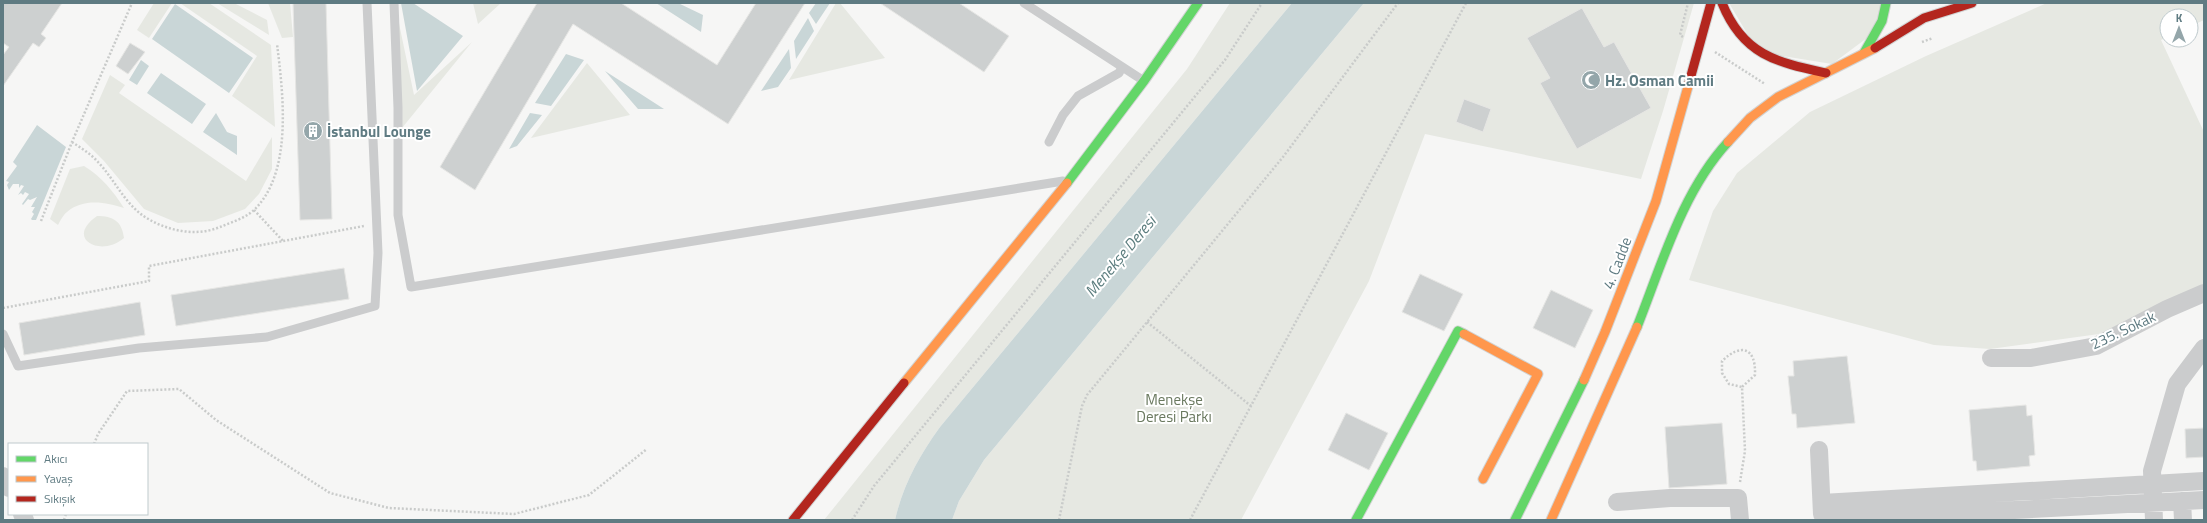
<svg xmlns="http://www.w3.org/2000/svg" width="2207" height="523" font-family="'Titillium Web',sans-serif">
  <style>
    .green { fill: #e6e8e2 }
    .water { fill: #c9d6d7 }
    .building { fill: #cdd0d0; stroke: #e6e6e4 }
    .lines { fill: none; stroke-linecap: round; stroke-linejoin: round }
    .fast-casing { stroke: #d1d3d3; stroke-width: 11 }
    .slow-casing { stroke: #d1d3d3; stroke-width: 11 }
    .jam-casing { stroke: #d1d3d3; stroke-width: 11 }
    .path { stroke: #c9cbca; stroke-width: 2.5; stroke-dasharray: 2 2; stroke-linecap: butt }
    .lane { stroke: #cbcccd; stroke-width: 9 }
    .street { stroke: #cbcccd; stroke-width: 18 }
    .fast { stroke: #63d668; stroke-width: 9 }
    .slow { stroke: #ff974d; stroke-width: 9 }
    .jam { stroke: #b3261e; stroke-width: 9 }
    .labels { text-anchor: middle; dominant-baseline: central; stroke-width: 4; stroke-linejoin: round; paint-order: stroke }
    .poi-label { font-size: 15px; font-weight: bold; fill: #5f7b82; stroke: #fff; text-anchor: start }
    .street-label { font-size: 15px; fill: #5f7b82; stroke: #fff }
    .park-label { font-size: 15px; fill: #6a795f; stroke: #fff }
    .water-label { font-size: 16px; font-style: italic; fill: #5a7c7d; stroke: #fff }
  </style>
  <rect width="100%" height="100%" fill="#f6f6f5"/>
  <path class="green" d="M154,3h18l-23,35 -12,-8z
    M180,3h29l62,42 4,82 -43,-31 25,-40z
    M217,3h17l33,17 2,15z
    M268,3h22l3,34 -11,1z
    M473,3h28l-23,21z
    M836,3h4l45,55 -96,22z
    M1230,3h62l-352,424c-21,29 -37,58 -45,93h-71l363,-451z
    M1364,3h330l-31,108 -22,68 -216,-45 -56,147 -128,239h-289l7,-19 25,-41z
    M1729,3h155l-13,32 -39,29 -74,-12z
    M2047,3h157v17l-13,6v-10h-24v21l-6,3 43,92v155l-105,47 -109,15 -56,-4 -245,-65 24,-69 24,-38 73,-61 116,-56z
    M397,14l17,81 58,-53 -70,86z
    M587,63l43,52 -99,23z
    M110,75l15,10 -6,8 127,88 26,-44v32l-13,25 -14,15 -32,12 -35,2 -34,-14 -40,-48 -22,-22z
    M84,166c18,11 29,25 40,42 -18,-6 -41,-10 -57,4 -4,3 -7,9 -9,13l-8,-6 20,-50z
    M97,216c16,0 25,5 27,22 -23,20 -60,1 -27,-22z"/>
  <path class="water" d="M401,3h12l50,33 -46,55z
    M656,3h22l25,12 -2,17z
    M816,3h14l-14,21 -7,-11z
    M1292,3h72l-380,457 -25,41 -7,19h-57c8,-35 24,-64 45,-93z
    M175,4l78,54 -24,35 -77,-54z
    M808,18l6,13 -18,28 -2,-18z
    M789,49l2,19 -13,19 -17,4z
    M566,54l18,6 -33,46 -16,-3z
    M141,60l8,6 -12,19 -8,-5z
    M605,71l59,38h-26z
    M161,73l45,31 -14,20 -45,-31z
    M216,113l11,19 10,4v19l-34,-23z
    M530,113l12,2 -25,31 -8,3z
    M37,125l29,22 -30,73h-4l-1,-1 3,-5 -2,-2 3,-5h-4l6,-10 -7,3 -2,-1 -5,6 -1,-1 7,-10 -4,-2 -2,3 -2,-2 -3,2 6,-9 -3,-1 -2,3v-4h-6l-4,6 -2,-5 2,-3 -3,-1 11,-15 -4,-4z"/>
  <path class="building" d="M3,3h59l-21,31 5,4 -7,9 -6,-4 -30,43v-31l6,-8 -6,-4z
    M293,3h33l6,216 -32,1z
    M537,3h84l96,62 39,-62h49l-77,121 -155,-100 -98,166 -35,-23z
    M880,3h79l50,33 -25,36z
    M1582,8l22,39 10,-5 37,66 -74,41 -37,-66 10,-5 -23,-40z
    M130,43l15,9 -17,22 -12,-8z
    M1464,99l27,10 -8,23 -27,-10z
    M344,268l5,31 -173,27 -5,-31z
    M1420,274l43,20 -19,37 -42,-19z
    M1551,290l42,20 -18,38 -42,-20z
    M140,302l5,33 -121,20 -5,-32z
    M1847,356l8,67 -58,5 -1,-14h-4l-4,-38h6l-1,-15z
    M2026,405l1,11 5,-1 3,40 -6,1 1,10 -53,5 -1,-10h-3l-4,-51z
    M1346,413l42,20 -19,37 -41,-20z
    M1722,423l5,61 -58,4 -4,-61z
    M2204,428v29l-18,1 -1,-29z"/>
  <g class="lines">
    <defs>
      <path id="fast" d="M1864,53l18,-32 4,-18
        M1067,183l77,-102 54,-78
        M1637,327c25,-63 45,-135 91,-185
        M1356,520l102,-189 6,3
        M1515,520l69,-140"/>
      <path id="slow" d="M1728,142l22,-24 28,-21 97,-49
        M1464,334l74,40 -55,105
        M1584,380l21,-48 51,-131 33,-118
        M904,383l163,-200
        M1551,520l86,-193"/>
      <path id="jam" d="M1722,3c21,52 54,59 104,70
        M1875,48l49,-30 48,-15
        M1689,83l22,-80
        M793,520l111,-137"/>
    </defs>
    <use href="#fast" class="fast-casing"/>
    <use href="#slow" class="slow-casing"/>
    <use href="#jam" class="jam-casing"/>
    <path class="path" d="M1683,37l-3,-2 8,-32
      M1922,42l11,-4
      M1715,52l50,32
      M72,142c9,6 19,12 26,20 17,18 26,41 47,55 22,14 51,20 75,10 12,-5 26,-9 35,-18 38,-38 28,-116 22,-165
      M254,210l29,31
      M41,221l31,-79 60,-139
      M3,308l146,-27v-15l215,-40
      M1147,322l104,84
      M94,444l4,-10 29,-43 52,-2 37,31 114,73 59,15 125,6 75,-19 58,-46
      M1740,482l5,-31 -3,-64 -13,-3 -7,-11v-12c19,-18 34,-14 33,14l-13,12
      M64,520l2,-6
      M852,520l22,-34 351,-426 37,-57
      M1059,520l23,-114 5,-11 196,-238 115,-154
      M1190,520l276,-517"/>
    <path class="lane" d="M394,3l4,105v107l13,72 652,-106
      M1024,3l120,78
      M1049,142l14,-27 15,-19 41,-23 3,-6
      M3,334l15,32 121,-18 128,-11 108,-31 3,-53 -11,-250"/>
    <path class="street" d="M1991,358h40l65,-12 71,-37 37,-16
      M1819,450l3,64
      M3,476l6,12
      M2182,501l1,19
      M1617,502l53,-4h68l2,22
      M1822,503l382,-22
      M22,514l3,6
      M1824,520l380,-20
      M2154,520l-2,-49 25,-87 27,-36"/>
    <use href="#fast" class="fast"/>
    <use href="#slow" class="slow"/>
    <use href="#jam" class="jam"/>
  </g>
  <defs>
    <symbol id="mosque-disc" viewBox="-11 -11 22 22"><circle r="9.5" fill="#94a6aa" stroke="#fff"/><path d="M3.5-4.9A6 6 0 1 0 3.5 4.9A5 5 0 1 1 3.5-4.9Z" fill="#fff"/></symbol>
    <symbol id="building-disc" viewBox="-11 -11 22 22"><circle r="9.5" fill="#94a6aa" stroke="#fff"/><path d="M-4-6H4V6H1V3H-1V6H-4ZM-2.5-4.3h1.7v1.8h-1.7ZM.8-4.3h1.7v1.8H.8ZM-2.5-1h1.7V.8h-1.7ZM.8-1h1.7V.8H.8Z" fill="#fff"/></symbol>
  </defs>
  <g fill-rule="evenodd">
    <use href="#mosque-disc" x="1580" y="69" width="22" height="22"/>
    <use href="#building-disc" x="302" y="120" width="22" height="22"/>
  </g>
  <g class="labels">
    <g class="poi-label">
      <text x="1605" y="80">Hz. Osman Camii</text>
      <text x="327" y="131">İstanbul Lounge</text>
    </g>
    <g class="street-label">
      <text transform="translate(1617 263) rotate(-69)">4. Cadde</text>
      <text transform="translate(2123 330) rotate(-25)">235. Sokak</text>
    </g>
    <g class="park-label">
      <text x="1174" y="399">Menekşe<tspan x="1174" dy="17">Deresi Parkı</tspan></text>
    </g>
    <g class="water-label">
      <text transform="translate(1120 256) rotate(-50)">Menekşe Deresi</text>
    </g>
  </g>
  <rect width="2207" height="523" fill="none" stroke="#5f7b82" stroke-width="8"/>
  <rect x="8" y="443" width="140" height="72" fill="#ffffff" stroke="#bfcacd"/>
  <rect x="16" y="456" width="20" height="6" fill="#63d668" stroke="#bfcacd"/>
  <text x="44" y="463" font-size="12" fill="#5f7b82">Akıcı</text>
  <rect x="16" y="476" width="20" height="6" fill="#ff974d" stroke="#bfcacd"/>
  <text x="44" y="483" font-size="12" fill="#5f7b82">Yavaş</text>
  <rect x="16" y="496" width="20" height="6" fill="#b3261e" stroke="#bfcacd"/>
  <text x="44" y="503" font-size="12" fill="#5f7b82">Sıkışık</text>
  <g transform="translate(2179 28)"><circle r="19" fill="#ffffff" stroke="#bfcacd"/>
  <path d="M0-3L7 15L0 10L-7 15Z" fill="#94a6aa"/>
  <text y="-6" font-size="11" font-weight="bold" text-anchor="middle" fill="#5f7b82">K</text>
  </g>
</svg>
